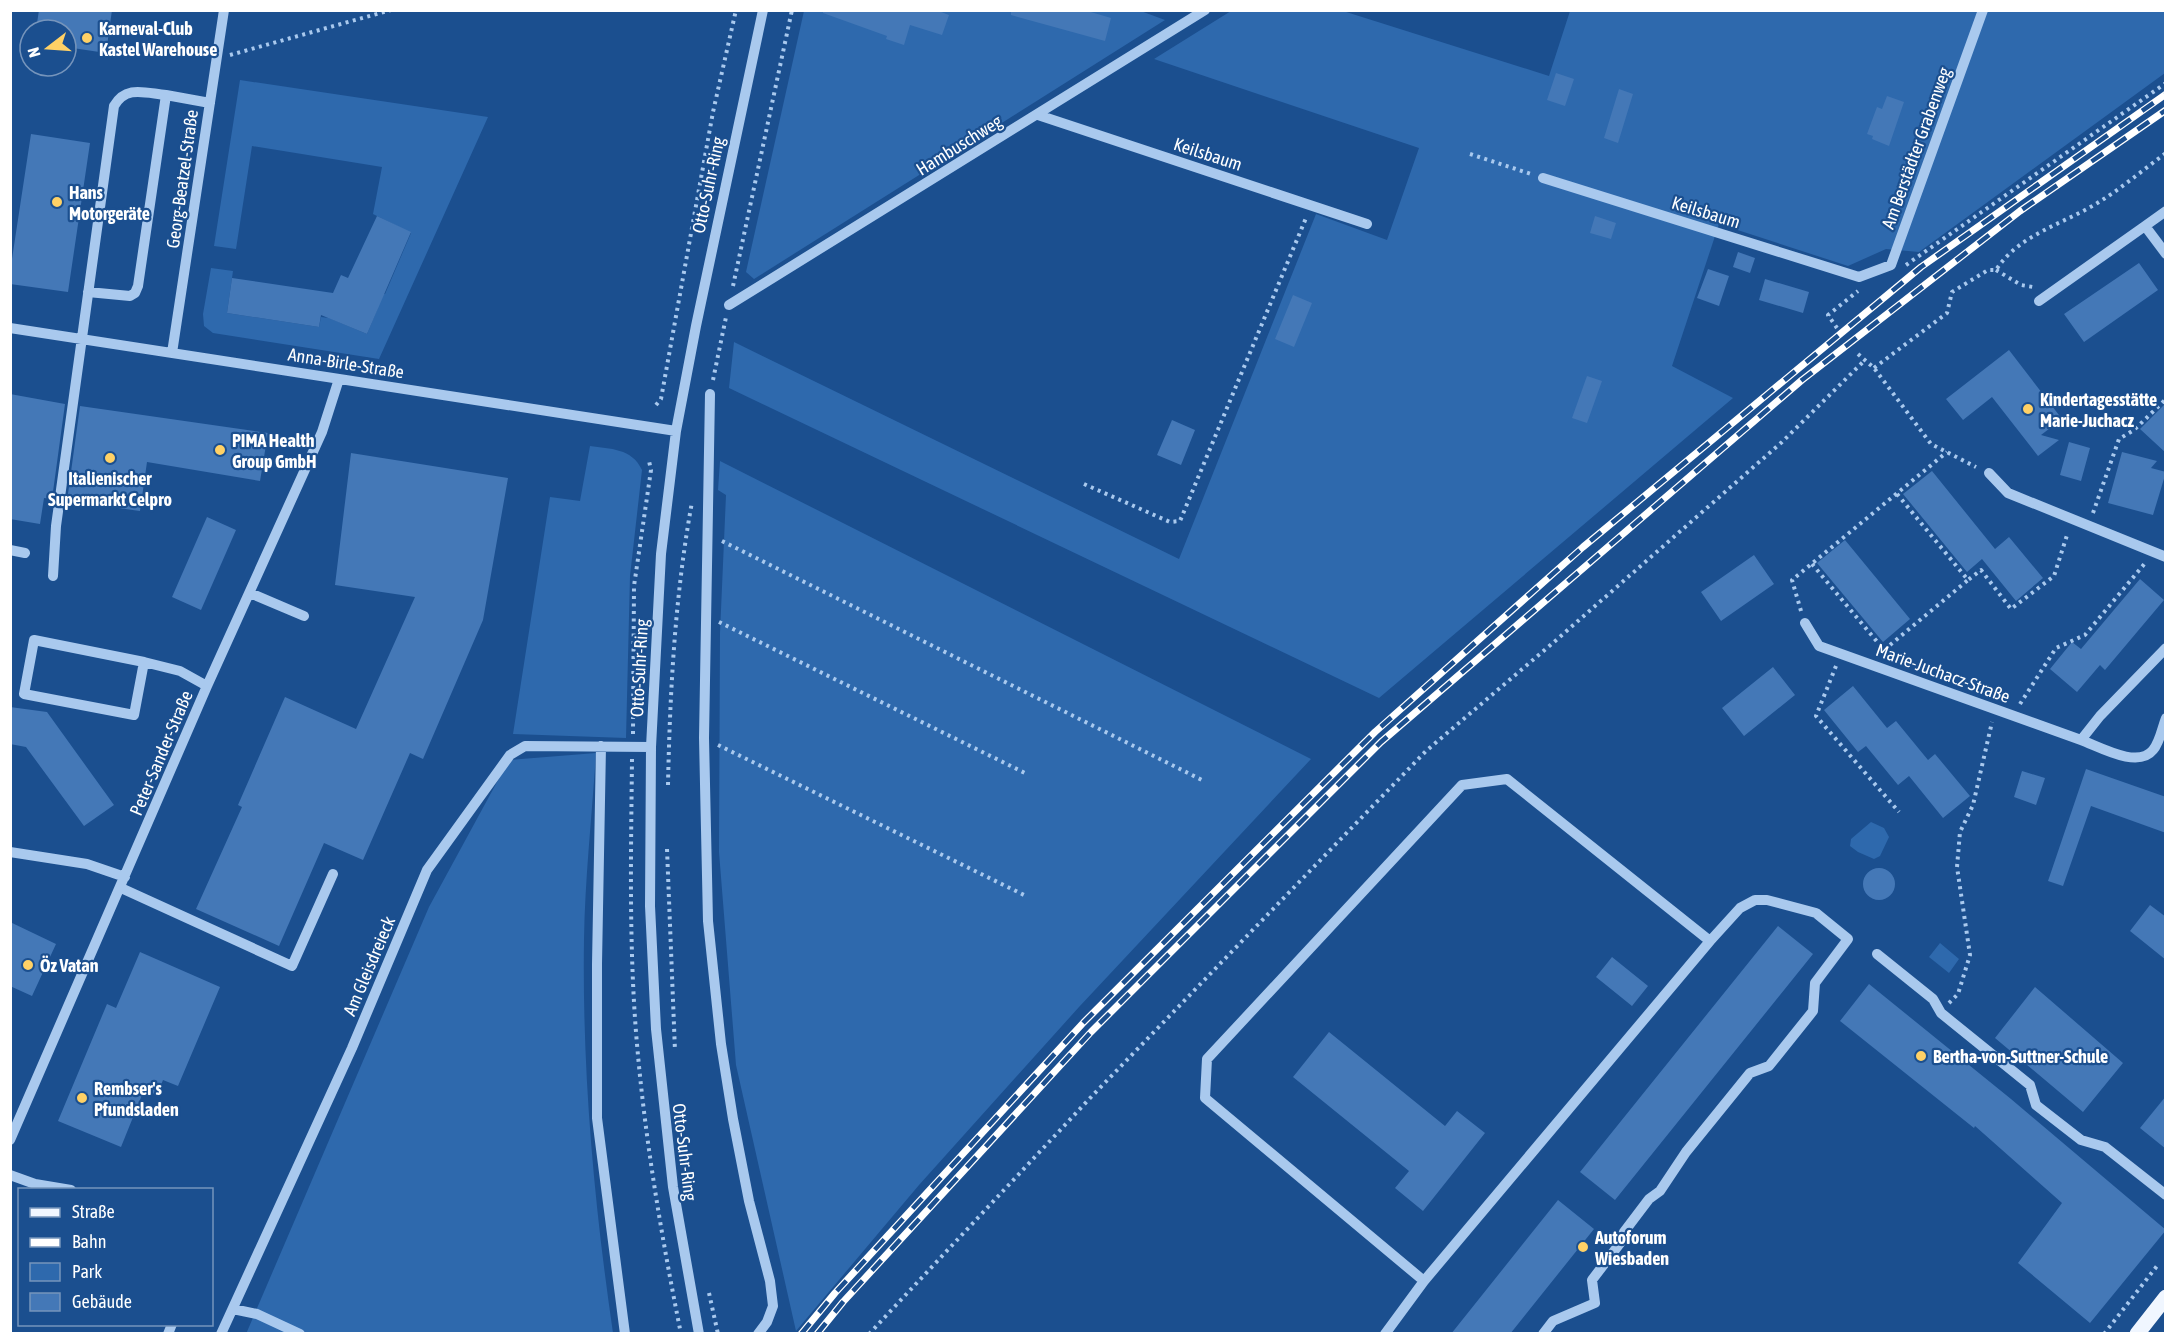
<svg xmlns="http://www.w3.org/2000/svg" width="2176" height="1344" font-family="'Asap Condensed',sans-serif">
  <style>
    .green { fill: #2e69ad }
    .building { fill: #4478b7 }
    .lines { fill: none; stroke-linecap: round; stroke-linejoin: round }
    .path { stroke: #a9c9ee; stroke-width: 4; stroke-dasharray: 3 4.5; stroke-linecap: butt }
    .minor { stroke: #a9c9ee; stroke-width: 10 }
    .major { stroke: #f0f6ff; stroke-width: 15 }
    .rail-casing { stroke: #fff; stroke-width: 7 }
    .rail { stroke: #1b4f8f; stroke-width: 4.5; stroke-dasharray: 14; stroke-linecap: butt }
    .poi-dot { fill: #ffd166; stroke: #1b4f8f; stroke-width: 2 }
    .labels { text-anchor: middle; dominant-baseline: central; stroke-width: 4.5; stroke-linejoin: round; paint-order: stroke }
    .poi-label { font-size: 18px; font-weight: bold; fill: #fff; stroke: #1b4f8f; text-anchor: start }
    .street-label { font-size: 18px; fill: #fff; stroke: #1b4f8f }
  </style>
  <rect width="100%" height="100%" fill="#1b4f8f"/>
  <path class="green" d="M1138,10l27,10 -411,259 -8,-7 58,-261z
    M1231,11h112l206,65 21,-65h595v62l-246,179 -33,-3 -38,17 -129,-42 -47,142 61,32 -354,300 -650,-310 5,-46 445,217 137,-345 71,26 32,-92 -265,-89z
    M240,80l248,37 -109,242 -166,-26 -9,-7 -1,-12 8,-46 22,3 -6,42 92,14 2,-10 8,1 38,16 10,-24 4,-16h4l26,-61 -38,-19 9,-47 -130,-21 -16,103 -22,-3z
    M590,446c20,3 42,2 52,24l-12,106 -4,162 -113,-4 37,-237 30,4z
    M720,461l591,298 -232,248 -160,178 -123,146 -60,-266 -17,-213 1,-219 6,-138 -8,-5z
    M596,753c-4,62 -11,125 -12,186 -2,132 10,264 29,394l-367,1 183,-427 80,-147z
    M1871,822l13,6 5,9 -9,19 -6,3 -16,-7 -8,-6 1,-7z
    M1940,943l19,16 -10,14 -20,-16z"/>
  <path class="building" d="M39,10h73l-6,43 -40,-6v-17h-30z
    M823,10h113l13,5 -7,20 -32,-10 -6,20 -18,-6 1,-3 -64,-23z
    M1011,10h73l27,8 -6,23 -94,-26z
    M1556,73l18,6 -9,27 -18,-6z
    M1619,89l14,5 -15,49 -14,-5z
    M1887,96l17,6 -15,44 -17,-7 1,-3 -6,-2 10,-27 5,2z
    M31,134l59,9 -22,149 -58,-8v-12z
    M377,216l34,16 -44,102 -46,-19 -2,12 -92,-14 5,-35 101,15 8,-18 7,3z
    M1595,216l21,7 -5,16 -21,-6z
    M1738,252l17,6 -5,15 -17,-6z
    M2139,263l19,27 -74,52 -20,-28z
    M1708,269l21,7 -10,30 -22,-8z
    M1765,279l44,13 -6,21 -44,-13z
    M1293,295l19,8 -18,44 -19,-8z
    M2009,350l53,69 -21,16 18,5 -21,16 -46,-59 -29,23 -17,-21z
    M1587,376l15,5 -15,42 -15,-5z
    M10,394l55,10 -13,95 -8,-1 -4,26 -30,-5z
    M2166,403v50l-26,-24z
    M80,406l188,27 -8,48 -113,-19 -7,49 -73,-10z
    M1172,420l23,10 -14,35 -24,-10z
    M2069,442l21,6 -9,33 -21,-6z
    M2122,452l35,9 -6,7 15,4 -13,43 -45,-12z
    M351,453l157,25 -25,142 -60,139 -13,-6 -47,107 -39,-17 -45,103 -83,-37 46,-102 -4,-2 47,-108 71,32 59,-132 -80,-12z
    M1932,471l63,78 14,-12 34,41 -27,23 -34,-42 -15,13 -64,-78z
    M207,517l29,13 -35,80 -29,-13z
    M1845,540l65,79 -27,23 -66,-79z
    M1754,555l20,29 -53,37 -20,-29z
    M2140,579l24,21 -59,70 -5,-5 -23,27 -27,-23 22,-27 9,7z
    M1773,667l22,28 -51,41 -22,-28z
    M1853,686l34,42 9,-7 32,39 7,-6 35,42 -27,22 -34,-42 -11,9 -32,-39 -8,6 -34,-42z
    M10,707l37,5 67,93 -30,21 -58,-79 -16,-3z
    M2086,769l80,28v36l-75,-27 -28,80 -15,-5z
    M2022,771l23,7 -9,27 -22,-8z
    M1863 884a16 16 0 1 1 32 0a16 16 0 1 1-32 0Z
    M2150,905l16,12v43l-36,-29z
    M10,922l46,22 -24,52 -22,-10z
    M1778,926l35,28 -198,246 -35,-28z
    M140,952l80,35 -42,99 -15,-6 -6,15 -13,-5 -23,57 -63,-26 49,-117 9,4z
    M1612,957l36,29 -16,20 -36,-29z
    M1869,984l142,115 155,131 -76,93 -72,-60 44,-60 -87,-77 -1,2 -134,-107z
    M2035,987l88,76 -40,49 -88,-74z
    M1329,1032l116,94 12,-15 28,22 -62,78 -28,-23 14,-17 -116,-94z
    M2166,1096v53l-26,-21z
    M1558,1200l36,29 -84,105h-59z"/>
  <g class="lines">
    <path class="path" d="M230,55l161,-45
      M1470,154l61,20
      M1906,265l260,-182
      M1996,270l25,15 12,2
      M733,286l59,-276
      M1837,328l-9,-13 30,-24
      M1858,354l16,14 57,76 45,23
      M1874,368l73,-55 5,-21 36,-22h8c23,-36 68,-46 103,-68 23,-14 45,-33 67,-49
      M713,380l13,-63
      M656,405l5,-6 52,-287 23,-102
      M1084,484l86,38 10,-1 126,-303
      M1897,494l71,86 13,-10 30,39 43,-33 14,-44
      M2093,513l26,-74 15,-9 32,-31
      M722,541l480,239
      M1812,564l72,86 84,-70
      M1801,611l-9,-31 155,-128
      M719,622l306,151
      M1836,666l-20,50 83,96
      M2020,704l36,-56 29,-13 61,-73
      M633,734l1,-148 17,-116 -2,-9
      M718,745l306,150
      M632,759c-1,91 -3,183 4,273 8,102 25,202 45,302
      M668,785c2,-95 7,-190 24,-283
      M667,849l8,202
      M1949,1003l9,-9 12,-39 -13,-88 3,-35 13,-27 19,-83
      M709,1293l9,41
      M869,1334l224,-239 333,-344 128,-109 228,-200 83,-82
      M2104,1334l53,-68"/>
    <path class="minor" d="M166,95l44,8
      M1038,115l329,109
      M1543,178l316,99 32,-12 92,-255
      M2166,211l-21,15 21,28
      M2039,301l106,-75
      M729,305l476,-295
      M10,328l666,103
      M172,353l52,-343
      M710,394l-6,344 4,183 13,123 12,75 16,82 21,80 3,25 -6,16 -9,12
      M1989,473l19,20 158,64
      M10,550l15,3
      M53,576l3,-50 58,-420c12,-21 31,-13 52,-11l-28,191 -3,7 -5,3 -42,-4
      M250,593l54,23
      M1805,623l14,23 262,94 19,-24 66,-68
      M144,662l-110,-22 -10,54 110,21 10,-53 36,9 27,15
      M2081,740c19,7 57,29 72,10 7,-8 9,-22 13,-32
      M601,746l-4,218v154l28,216
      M10,852l77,12 38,13
      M121,888l171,78 41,-92
      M1877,954l56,45 8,14 89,72 6,20 45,35 24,7 61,48
      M10,1140l197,-454 115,-254 17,-53
      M10,1175l25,9 36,6
      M233,1309l24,5 43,20
      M168,1334l4,-10
      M221,1334l131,-286 75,-178 83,-115 15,-9 126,1
      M699,1334l-26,-147 -17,-158 -6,-123 1,-159 10,-193 15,-123 20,-105 67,-316
      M1385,1334l39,-53 286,-340 -203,-162 -45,6 -255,274 -2,39 219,183
      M1543,1334l10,-13 42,-18 -3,-23 29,-38 3,-10 25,-33 11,-8 26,-39 64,-79 19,-7 44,-55 2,-28 33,-44 -32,-26 -49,-13h-12l-15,8 -30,33"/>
    <path class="major" d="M2137,1334l29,-37"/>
    <defs>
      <path id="rail" d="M801,1334l34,-41 249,-271 291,-290 208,-185 338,-280 245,-173
        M817,1334l26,-32 248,-270 290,-290 421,-362 218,-169 146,-101"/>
    </defs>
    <use href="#rail" class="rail-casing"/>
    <use href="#rail" class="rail"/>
  </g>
  <g class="poi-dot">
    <circle cx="87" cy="38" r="6"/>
    <circle cx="57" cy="202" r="6"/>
    <circle cx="2028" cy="409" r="6"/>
    <circle cx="220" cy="450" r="6"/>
    <circle cx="110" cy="458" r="6"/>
    <circle cx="28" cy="965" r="6"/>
    <circle cx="1921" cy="1056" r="6"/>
    <circle cx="82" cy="1098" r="6"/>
    <circle cx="1583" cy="1247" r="6"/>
  </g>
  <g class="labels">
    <g class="poi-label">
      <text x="99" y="28">Karneval-Club<tspan x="99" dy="21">Kastel Warehouse</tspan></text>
      <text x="69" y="192">Hans<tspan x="69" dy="21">Motorgeräte</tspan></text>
      <text x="2040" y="399">Kindertagesstätte<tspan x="2040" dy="21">Marie-Juchacz</tspan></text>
      <text x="232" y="440">PIMA Health<tspan x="232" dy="21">Group GmbH</tspan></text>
      <text x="110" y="478" text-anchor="middle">Italienischer<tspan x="110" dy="21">Supermarkt Celpro</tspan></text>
      <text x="40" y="965">Öz Vatan</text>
      <text x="1933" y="1056">Bertha-von-Suttner-Schule</text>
      <text x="94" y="1088">Rembser's<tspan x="94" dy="21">Pfundsladen</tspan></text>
      <text x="1595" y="1237">Autoforum<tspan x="1595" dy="21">Wiesbaden</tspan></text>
    </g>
    <g class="street-label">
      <text transform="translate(959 145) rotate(-32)">Hambuschweg</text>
      <text transform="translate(1916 148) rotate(-70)">Am Berstädter Grabenweg</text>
      <text transform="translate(1208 154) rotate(18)">Keilsbaum</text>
      <text transform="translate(182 179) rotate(-82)">Georg-Beatzel-Straße</text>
      <text transform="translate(708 185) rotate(-78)">Otto-Suhr-Ring</text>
      <text transform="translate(1706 212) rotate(17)">Keilsbaum</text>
      <text transform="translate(346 363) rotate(9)">Anna-Birle-Straße</text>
      <text transform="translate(639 668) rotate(-87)">Otto-Suhr-Ring</text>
      <text transform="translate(1943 673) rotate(20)">Marie-Juchacz-Straße</text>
      <text transform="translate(161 753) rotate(-67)">Peter-Sander-Straße</text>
      <text transform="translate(369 966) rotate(-67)">Am Gleisdreieck</text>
      <text transform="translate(685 1152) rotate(83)">Otto-Suhr-Ring</text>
    </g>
  </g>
  <rect width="2176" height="1344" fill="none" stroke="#ffffff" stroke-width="24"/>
  <rect x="18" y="1188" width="195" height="138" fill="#1b4f8f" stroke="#7695bc" stroke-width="1.5"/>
  <rect x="30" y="1208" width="30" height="9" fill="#f0f6ff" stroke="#7695bc" stroke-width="1.5"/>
  <text x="72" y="1218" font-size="18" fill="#ffffff">Straße</text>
  <rect x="30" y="1238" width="30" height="9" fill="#ffffff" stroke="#7695bc" stroke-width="1.5"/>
  <text x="72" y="1248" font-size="18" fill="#ffffff">Bahn</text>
  <rect x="30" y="1263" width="30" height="18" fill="#2e69ad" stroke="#7695bc" stroke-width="1.5"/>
  <text x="72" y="1278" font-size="18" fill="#ffffff">Park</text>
  <rect x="30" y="1293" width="30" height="18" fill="#4478b7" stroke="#7695bc" stroke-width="1.5"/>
  <text x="72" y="1308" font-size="18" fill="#ffffff">Gebäude</text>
  <g transform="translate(48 48) rotate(253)"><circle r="28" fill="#1b4f8f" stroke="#7695bc" stroke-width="1.5"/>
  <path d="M0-4.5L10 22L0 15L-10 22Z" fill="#ffd166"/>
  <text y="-9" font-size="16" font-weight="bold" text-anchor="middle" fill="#ffffff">N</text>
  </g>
</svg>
